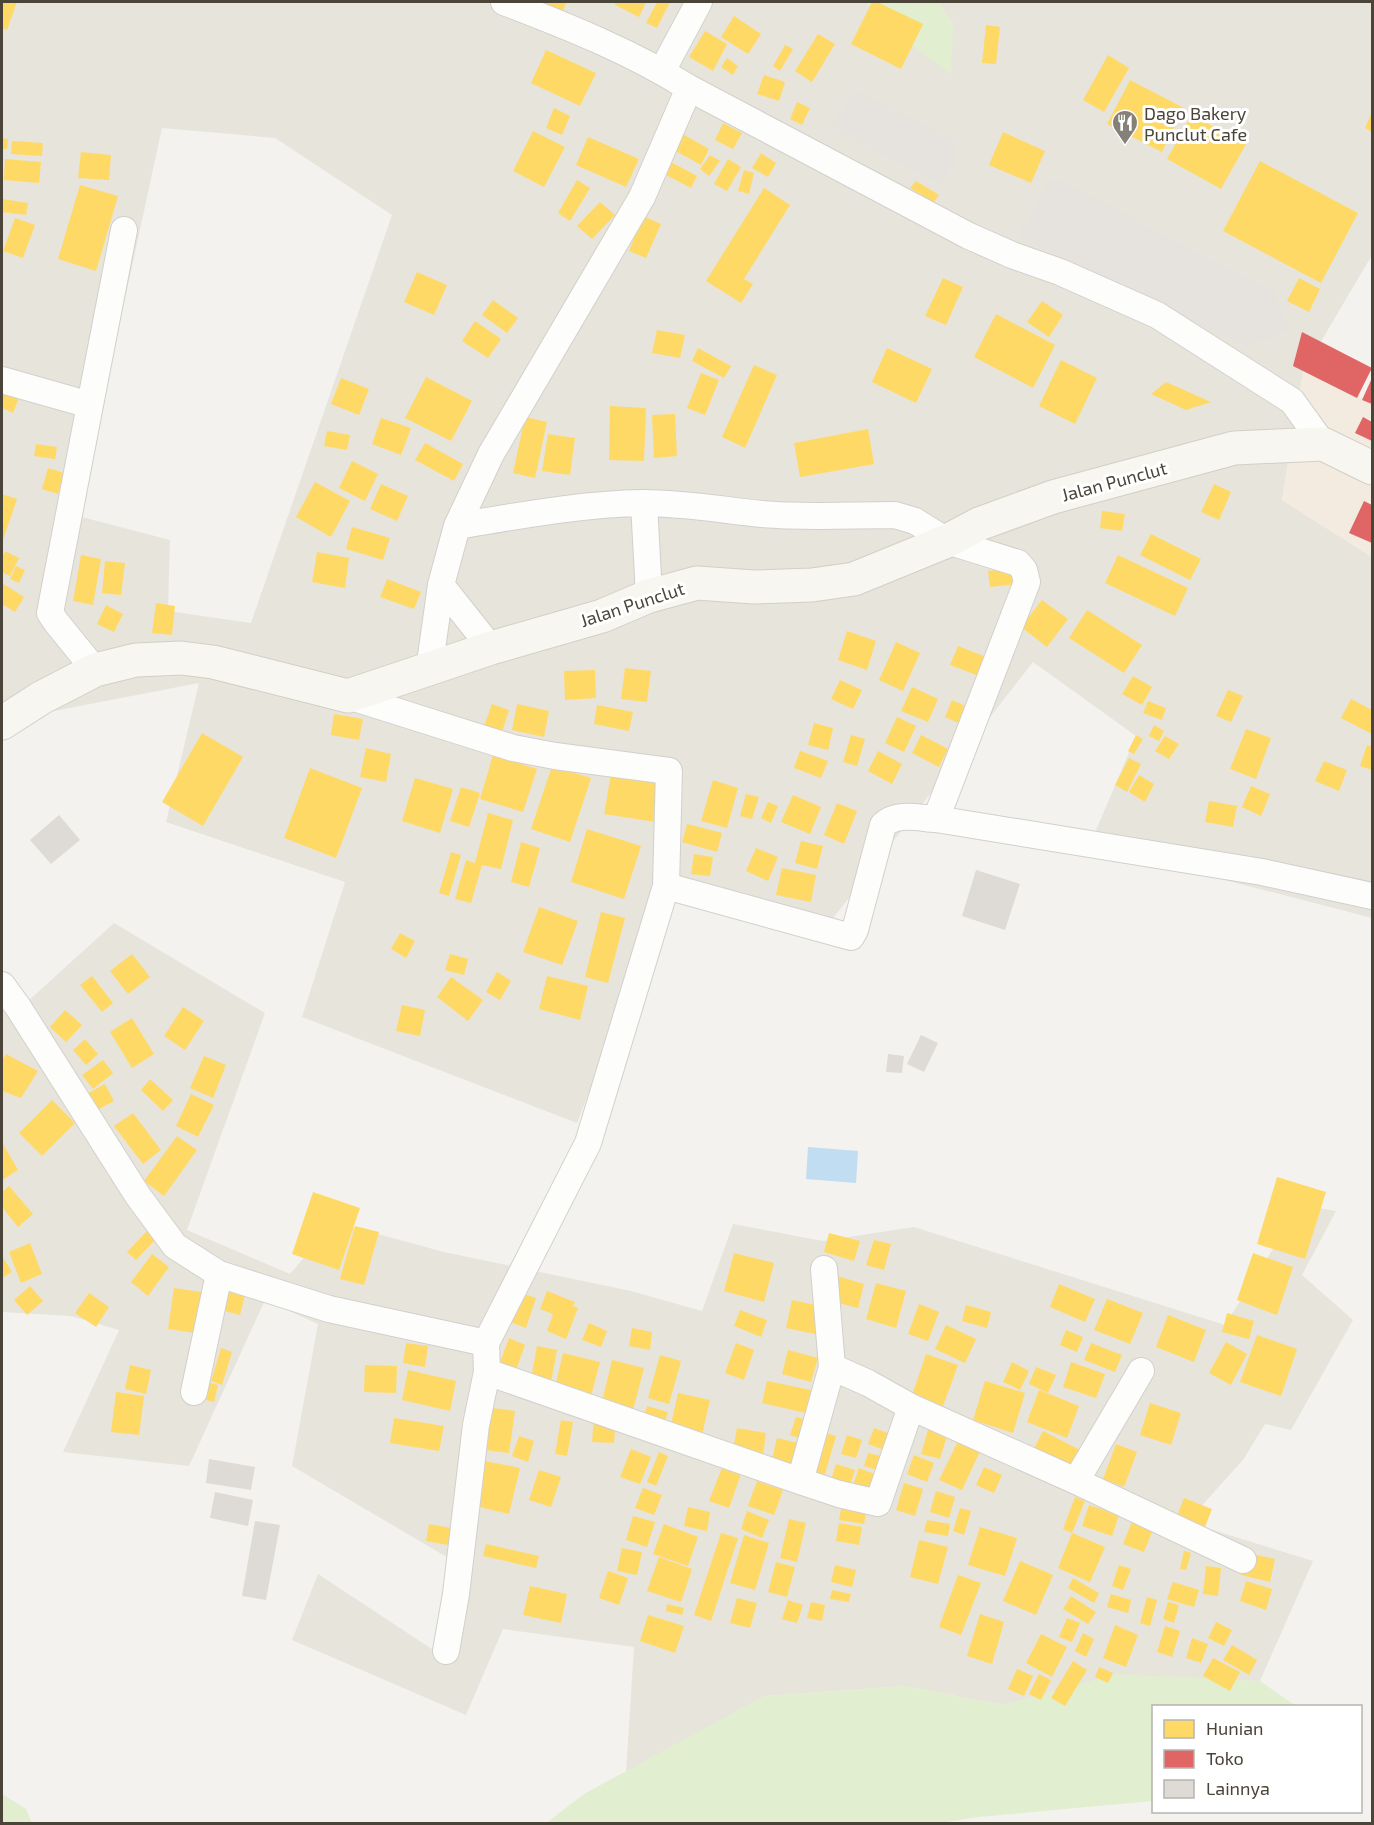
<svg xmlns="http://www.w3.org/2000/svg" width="1374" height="1825" font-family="'Exo 2',sans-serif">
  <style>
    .residential { fill: #e7e4dc; fill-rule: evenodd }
    .commercial { fill: #f3ebdf }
    .green { fill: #e1eecf }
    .parking { fill: #e6e3df }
    .water { fill: #c0ddf1 }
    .homes { fill: #ffd966 }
    .shops { fill: #e06666 }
    .building { fill: #dedbd6 }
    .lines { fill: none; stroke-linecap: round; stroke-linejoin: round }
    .street-casing { stroke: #d2d0cb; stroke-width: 28 }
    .secondary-casing { stroke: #d3cfc5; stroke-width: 35 }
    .street { stroke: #fdfdfc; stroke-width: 26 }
    .secondary { stroke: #f7f6f1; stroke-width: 33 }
    .labels { text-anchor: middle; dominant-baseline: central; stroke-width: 6; stroke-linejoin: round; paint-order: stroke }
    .poi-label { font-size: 18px; fill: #4b4439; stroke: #fff; text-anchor: start }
    .street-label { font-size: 18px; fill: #4b4439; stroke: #fff }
  </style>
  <rect width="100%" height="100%" fill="#f4f2ee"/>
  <path class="residential" d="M2,2h863l44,41 44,-19 -15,-22h434v253l-69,117 -21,128 90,57v361l-174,-45 -104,-38 42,-99 -103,-74 -206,264 -164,-25 -86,222 -275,-106 43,-135 -179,-60 33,-139 -197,38zM162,128l113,10 117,77 -141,408 -83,-12 2,-71 -92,-24z
    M114,923l151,90 -78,217 103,44 44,-52 110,30 187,39 71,20 31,-87 90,17 91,-14 311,98 53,-84 13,-38 45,8 -34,64 51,45 -62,110 -26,-6 -22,36 -56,62 126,39 -53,120 -144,-6 -113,30 -98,-19 -140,10 -139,76 8,-125 -131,-18 -37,86 -174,-75 26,-66 126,83 6,-98 -158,-93 26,-142 -53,-24 -76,166 -126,-14 56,-122 -48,-14 -69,-4v-338l25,28z"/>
  <path class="commercial" d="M1303,372l69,30v155l-90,-57z"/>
  <path class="green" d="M865,2h73l15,22 -2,50 -42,-31z
    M1116,1674l144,7 36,25h-142l-1,95 -174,16 -46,7h-388l39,-30 180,-98 141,-10 98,19z
    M2,1794l24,15 6,14h-30z"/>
  <path class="parking" d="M855,91l99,50 2,21 -16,23 -110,-59z
    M1052,177l223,114 14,39 -43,17 -229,-111z"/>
  <path class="water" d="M808,1147l50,4 -2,32 -50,-4z"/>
  <path class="homes" d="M2,2h15l-10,28 -5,-2z
    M538,2h25l3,1 -4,11z
    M616,2h30l-7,15 -24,-12z
    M657,2h13l-13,26 -11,-5z
    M872,2h5l46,22 -22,45 -50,-25z
    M734,16l27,18 -13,20 -27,-17z
    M986,25l14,2 -4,37 -14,-1z
    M705,31l22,13 -14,27 -24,-14z
    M818,34l17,10 -23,38 -17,-11z
    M785,45l8,4 -13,22 -7,-5z
    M546,50l50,23 -16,33 -49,-23z
    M1108,55l21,13 -25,44 -21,-12z
    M727,58l11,8 -5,9 -12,-8z
    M764,75l21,7 -6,19 -22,-7z
    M1130,80l54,28 -22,44 -55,-28z
    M797,102l13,6 -8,17 -12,-6z
    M554,108l16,8 -8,19 -16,-7z
    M1372,112v20l-7,-4z
    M1192,115l54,29 -25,45 -54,-30z
    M723,123l19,10 -9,16 -18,-9z
    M533,131l32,16 -21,40 -31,-16z
    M679,132l30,17 -8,16 -31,-17z
    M1003,132l42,19 -14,32 -42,-18z
    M588,137l51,22 -13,28 -50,-22z
    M2,138l6,1 -1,10h-5z
    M12,141l31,2 -1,13 -31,-2z
    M81,152l30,3 -2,25 -31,-2z
    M761,153l15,10 -8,14 -16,-9z
    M710,155l10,6 -11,15 -9,-7z
    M5,159l36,3 -2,21 -35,-3z
    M728,159l13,8 -14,24 -13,-7z
    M1260,161l98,52 -37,70 -98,-52z
    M671,162l26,14 -6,12 -27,-14z
    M744,170l10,3 -5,21 -11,-3z
    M577,180l13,8 -20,33 -12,-8z
    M916,181l23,14 -5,7 -24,-14z
    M80,185l38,11 -22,75 -38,-12z
    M764,188l26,17 -46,74 9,5 -12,19 -35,-22z
    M2,199l26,4 -2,12 -24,-3z
    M600,202l15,13 -23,24 -15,-13z
    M643,216l18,8 -15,34 -17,-7z
    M15,218l20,7 -12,33 -20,-7z
    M417,272l30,13 -13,30 -30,-13z
    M943,278l20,9 -17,38 -21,-9z
    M1299,278l21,11 -11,23 -22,-11z
    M493,300l25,18 -11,15 -25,-18z
    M1042,301l21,14 -14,22 -22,-15z
    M996,314l59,31 -22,43 -59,-31z
    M475,321l26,18 -13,19 -26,-17z
    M657,330l28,5 -5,23 -28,-5z
    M698,348l33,18 -7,12 -32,-17z
    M887,348l45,21 -16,34 -44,-21z
    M1061,360l36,18 -22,46 -36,-18z
    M754,365l23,10 -32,73 -23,-11z
    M701,373l18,7 -14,35 -18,-7z
    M426,377l46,24 -21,40 -46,-23z
    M341,378l28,11 -10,26 -28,-11z
    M1166,382l45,20 -25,8 -35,-16z
    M2,387l18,8 -7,18 -11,-5z
    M610,406l36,2 -2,53 -35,-1z
    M675,414l2,42 -23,2 -2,-43z
    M525,417l22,5 -12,56 -22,-5z
    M381,418l30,10 -10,27 -29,-11z
    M868,429l6,35 -74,13 -6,-34z
    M327,431l23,4 -3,15 -23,-4z
    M548,434l27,4 -5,37 -28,-4z
    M425,443l38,21 -9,17 -39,-21z
    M36,444l21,3 -2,12 -21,-3z
    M352,461l26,13 -13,27 -26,-13z
    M48,468l16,5 -6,21 -16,-5z
    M315,482l35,19 -19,36 -35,-20z
    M381,484l27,12 -11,25 -27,-12z
    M1214,484l17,8 -12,28 -18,-8z
    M2,494l15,5 -15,44z
    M1102,511l23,3 -3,17 -22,-3z
    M352,527l38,11 -7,22 -37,-11z
    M1151,534l50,25 -11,21 -50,-25z
    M5,551l14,7 -9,18 -8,-4v-15z
    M317,552l32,6 -4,30 -33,-6z
    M81,555l20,4 -8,46 -20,-4z
    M1118,555l70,33 -13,28 -70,-33z
    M105,561l20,2 -4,32 -19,-2z
    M16,566l9,4 -6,13 -9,-4z
    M1017,568l2,16 -29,3 -2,-16z
    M387,579l34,13 -7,17 -34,-12z
    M2,583l22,14 -9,15 -13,-8z
    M1042,600l26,19 -21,28 -26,-20z
    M156,603l19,3 -3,29 -20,-2z
    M106,605l17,9 -9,18 -17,-8z
    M1087,610l55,35 -18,28 -55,-35z
    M847,631l29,10 -9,29 -29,-10z
    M896,642l24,11 -17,38 -24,-11z
    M958,646l28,11 -7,19 -29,-11z
    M625,668l26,3 -4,31 -26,-3z
    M595,670l1,28 -31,2 -1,-29z
    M1133,676l19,11 -10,18 -20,-11z
    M840,680l22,10 -9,19 -22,-10z
    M912,687l26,12 -10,23 -27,-11z
    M1228,690l15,6 -12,26 -15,-6z
    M1351,699l21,11v24l-31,-16z
    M952,700l18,8 -7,17 -18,-8z
    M1148,701l18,7 -4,12 -19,-7z
    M492,704l17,6 -7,22 -18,-6z
    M517,704l32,7 -5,26 -32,-7z
    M597,705l36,7 -4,19 -35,-7z
    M334,714l29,5 -4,21 -28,-5z
    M897,717l19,9 -12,26 -19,-9z
    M814,723l19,5 -5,22 -20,-5z
    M1154,725l10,6 -5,10 -10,-5z
    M1246,729l25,9 -15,41 -26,-10z
    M202,733l41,24 -40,69 -41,-24z
    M851,735l14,4 -8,27 -14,-4z
    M921,735l27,14 -9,18 -27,-14z
    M1136,735l7,4 -9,15 -6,-3z
    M1165,736l14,8 -10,15 -14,-8z
    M1367,745l5,2v23l-12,-4z
    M366,748l25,6 -5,28 -26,-5z
    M800,751l28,10 -7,17 -27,-10z
    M878,751l24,13 -10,20 -24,-13z
    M493,755l44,14 -14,43 -43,-13z
    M1129,758l12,6 -14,28 -12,-7z
    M1324,761l23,9 -8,21 -24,-10z
    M552,766l39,12 -21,64 -39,-13z
    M310,768l52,20 -26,70 -52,-20z
    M611,774l52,8 -7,40 -52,-8z
    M1139,775l15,9 -9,18 -16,-10z
    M415,778l38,11 -13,44 -38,-12z
    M713,780l25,8 -11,40 -26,-7z
    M1251,786l19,8 -9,22 -19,-9z
    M461,787l19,6 -11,34 -19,-6z
    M746,794l13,3 -7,22 -12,-3z
    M793,795l28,12 -11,27 -29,-12z
    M1209,801l28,5 -4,21 -28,-5z
    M768,802l10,4 -7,17 -10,-5z
    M837,803l20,8 -13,33 -20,-9z
    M488,813l25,7 -12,49 -19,-4 -11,38 -16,-4 11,-39 9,3z
    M687,824l35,9 -5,19 -35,-10z
    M587,829l54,17 -17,53 -53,-17z
    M801,841l22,5 -6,23 -22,-6z
    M521,842l19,6 -11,39 -18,-5z
    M756,848l22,9 -10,24 -22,-10z
    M451,852l10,3 -12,41 -10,-3z
    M694,854l19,3 -3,19 -19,-2z
    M782,868l34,7 -5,27 -35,-7z
    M539,907l39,14 -16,44 -39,-13z
    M601,912l24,6 -17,65 -23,-6z
    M400,933l15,8 -9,17 -15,-9z
    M132,954l18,23 -22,17 -18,-23z
    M450,954l18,5 -4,16 -19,-5z
    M497,972l14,9 -11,19 -14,-8z
    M92,976l21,27 -11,9 -22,-27z
    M547,976l41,10 -8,34 -41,-11z
    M451,977l32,23 -15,21 -31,-24z
    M402,1005l23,5 -5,26 -24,-5z
    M183,1007l21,14 -19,29 -21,-14z
    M65,1010l17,15 -16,17 -16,-15z
    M132,1018l22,36 -22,14 -22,-36z
    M85,1039l13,15 -12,11 -13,-15z
    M6,1054l32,17 -17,27 -19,-7v-31z
    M204,1056l22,9 -13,33 -23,-10z
    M103,1060l10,13 -20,16 -11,-14z
    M150,1079l23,21 -10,11 -22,-21z
    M105,1084l9,17 -22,12 -9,-17z
    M191,1094l23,11 -16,32 -22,-11z
    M52,1100l23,23 -33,33 -23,-23z
    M133,1113l28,37 -18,14 -29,-38z
    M177,1136l20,14 -33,46 -20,-15z
    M2,1142l16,28 -16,10z
    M1277,1177l49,15 -21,67 -48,-15z
    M9,1186l24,28 -15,13 -16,-20v-15z
    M313,1192l47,16 -21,62 -47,-16z
    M355,1226l24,6 -15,53 -24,-6z
    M147,1231l9,8 -20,21 -9,-8z
    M829,1233l31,8 -6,20 -30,-9z
    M874,1240l17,4 -7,26 -18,-5z
    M30,1243l12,31 -21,9 -12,-31z
    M734,1253l40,10 -10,39 -40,-11z
    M1253,1253l40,14 -16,48 -40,-15z
    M152,1254l17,13 -21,29 -17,-14z
    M2,1256l10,16 -10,6z
    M837,1276l27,8 -6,24 -28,-7z
    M876,1283l30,8 -10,37 -30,-9z
    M1059,1284l36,15 -10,23 -35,-15z
    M222,1285l24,6 -6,24 -23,-6z
    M30,1286l13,15 -16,14 -13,-15z
    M174,1288l34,5 -6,41 -34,-5z
    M515,1291l21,7 -10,30 -21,-8z
    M547,1291l28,11 -2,4 5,2 -12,31 -19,-8 6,-17 -13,-5z
    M89,1293l20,14 -13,20 -21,-14z
    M1107,1299l36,14 -13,31 -36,-14z
    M792,1300l29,6 -6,28 -29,-6z
    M919,1304l20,8 -11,29 -20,-7z
    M966,1305l25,7 -4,16 -25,-7z
    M740,1310l27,10 -6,17 -27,-11z
    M1227,1313l27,8 -5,18 -27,-7z
    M1168,1315l38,15 -12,32 -38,-15z
    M589,1323l18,8 -6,16 -19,-7z
    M946,1325l30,14 -11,24 -30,-14z
    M632,1328l20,4 -2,18 -21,-4z
    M1066,1330l17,7 -6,15 -17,-7z
    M1257,1335l40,14 -16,47 -41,-14z
    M509,1338l16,7 -9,25 -17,-5z
    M1226,1342l21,12 -16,31 -22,-12z
    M406,1343l22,3 -3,21 -22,-4z
    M736,1343l18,7 -10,30 -19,-7z
    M1091,1343l31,12 -7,17 -31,-12z
    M537,1346l20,4 -7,38 -20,-4z
    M221,1348l11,4 -10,33 -11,-4z
    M788,1350l30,8 -7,24 -29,-8z
    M563,1353l37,9 -9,34 -36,-9z
    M926,1354l32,11 -16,44 -31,-11z
    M660,1355l21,6 -12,43 -21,-6z
    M612,1360l32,8 -11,42 -31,-8z
    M1012,1362l17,9 -9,19 -17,-8z
    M1071,1362l34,12 -9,24 -33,-11z
    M130,1365l21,5 -5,24 -21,-5z
    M365,1365l32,1 -1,27 -32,-1z
    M1036,1367l20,8 -8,18 -19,-9z
    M408,1370l48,11 -6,30 -48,-11z
    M767,1381l44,9 -5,23 -44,-10z
    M985,1381l40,12 -12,40 -40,-13z
    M206,1382l12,3 -4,17 -12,-3z
    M1039,1390l40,16 -12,32 -40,-16z
    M116,1392l28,4 -5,39 -28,-3z
    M678,1393l32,7 -8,35 -32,-7z
    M1150,1403l31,10 -10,32 -31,-10z
    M647,1406l21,6 -5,16 -21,-6z
    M485,1407l30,4 -6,42 -30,-4z
    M594,1416l22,2 -2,25 -22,-1z
    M796,1417l12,3 -6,19 -12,-4z
    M394,1418l50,8 -5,25 -49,-8z
    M561,1420l12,2 -6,34 -12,-2z
    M930,1423l19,6 -9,30 -19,-5z
    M737,1428l29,5 -3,21 -30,-5z
    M874,1428l22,8 -6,16 -22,-8z
    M818,1431l18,5 -14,48 -18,-5z
    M1043,1431l39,20 -12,23 -39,-20z
    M847,1435l15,5 -6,18 -15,-4z
    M519,1436l15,5 -6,21 -16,-6z
    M960,1437l22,10 -20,43 -23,-10z
    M777,1438l25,6 -7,30 -25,-6z
    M1116,1444l21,8 -13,35 -21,-8z
    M631,1449l20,8 -11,27 -20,-7z
    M659,1452l9,4 -12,30 -9,-4z
    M868,1453l16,4 -4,14 -16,-5z
    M914,1455l20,8 -7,19 -20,-8z
    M485,1461l35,7 -11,46 -34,-8z
    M836,1464l19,6 -6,19 -19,-6z
    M723,1465l19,6 -13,37 -20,-7z
    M984,1467l18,8 -8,18 -18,-8z
    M859,1468l24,9 -9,21 -23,-8z
    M539,1470l22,7 -10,30 -22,-7z
    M757,1481l26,9 -9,25 -26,-9z
    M904,1483l19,6 -8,27 -19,-6z
    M643,1488l19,7 -8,20 -19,-7z
    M936,1491l19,6 -6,21 -19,-6z
    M1075,1497l10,4 -13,32 -9,-4z
    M1184,1498l28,11 -9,23 -28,-11z
    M843,1499l25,5 -4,20 -25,-4z
    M1089,1505l30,10 -7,21 -30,-10z
    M688,1507l22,5 -3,19 -23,-5z
    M960,1508l11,3 -7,24 -11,-4z
    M747,1511l22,9 -7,18 -21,-9z
    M633,1516l22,6 -8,25 -21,-7z
    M789,1519l17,4 -9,39 -17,-4z
    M1133,1519l21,8 -10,25 -21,-8z
    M927,1520l23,4 -2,12 -24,-4z
    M839,1523l23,4 -3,18 -23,-4z
    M429,1524l28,5 -3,17 -28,-5z
    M664,1524l34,13 -10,29 -35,-12z
    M980,1527l37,11 -12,38 -37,-11z
    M721,1533l17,5 -27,83 -17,-6z
    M1072,1533l33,14 -15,35 -32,-14z
    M744,1535l25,8 -14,47 -25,-7z
    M919,1540l29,7 -10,37 -28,-7z
    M486,1544l53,12 -3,12 -53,-12z
    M622,1548l20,4 -5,23 -20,-4z
    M1184,1551l7,2 -5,17 -6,-1z
    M1247,1553l28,6 -5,23 -29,-7z
    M659,1557l33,12 -11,33 -34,-11z
    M1020,1561l33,14 -17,40 -33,-14z
    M776,1562l19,5 -8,30 -19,-5z
    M835,1565l21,5 -4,17 -21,-5z
    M1119,1565l12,4 -8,21 -11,-4z
    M1206,1566l15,2 -3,28 -15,-2z
    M608,1571l20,7 -9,27 -20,-7z
    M958,1575l23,8 -20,52 -22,-8z
    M1073,1578l26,15 -5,10 -26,-15z
    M1246,1581l26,8 -6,21 -26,-9z
    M1173,1582l26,8 -5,17 -27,-8z
    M530,1586l37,8 -6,29 -38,-8z
    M832,1590l19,4 -2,8 -19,-3z
    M1111,1594l20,6 -3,13 -21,-6z
    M1071,1596l25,16 -8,12 -25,-15z
    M1147,1597l10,3 -7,26 -10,-3z
    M737,1598l20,5 -7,25 -20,-5z
    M788,1600l15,5 -6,18 -15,-4z
    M811,1602l14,3 -3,16 -15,-3z
    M1168,1602l11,3 -5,18 -11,-4z
    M667,1604l17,4 -2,7 -16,-4z
    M980,1614l24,8 -12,42 -25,-8z
    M648,1615l36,11 -9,27 -35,-12z
    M1067,1618l13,5 -8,19 -13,-5z
    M1216,1622l16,8 -8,16 -16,-8z
    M1115,1625l23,10 -12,32 -23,-9z
    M1165,1626l15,5 -8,26 -15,-5z
    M1083,1633l11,6 -8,18 -11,-6z
    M1041,1634l26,13 -15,30 -26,-14z
    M1192,1638l16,6 -7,19 -15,-5z
    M1232,1645l25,15 -8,15 -26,-15z
    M1213,1658l27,14 -10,19 -27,-15z
    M1073,1661l14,9 -22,36 -14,-8z
    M1099,1667l14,6 -5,10 -13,-6z
    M1017,1669l16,7 -9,20 -16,-7z
    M1039,1674l12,6 -10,20 -12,-6z"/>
  <path class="shops" d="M1302,332l70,36 -15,30 -64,-32z
    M1372,378v26l-10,-4z
    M1363,417l9,5v19l-17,-8z
    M1364,501l8,4v38l-23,-10z"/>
  <path class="building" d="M59,815l21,25 -29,24 -21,-24z
    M976,870l44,14 -15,46 -43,-14z
    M921,1035l17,8 -14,29 -17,-8z
    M888,1054l16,2 -2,17 -16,-1z
    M209,1459l46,8 -4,23 -45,-7z
    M215,1492l38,8 -5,26 -38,-8z
    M255,1521l25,4 -14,75 -24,-4z"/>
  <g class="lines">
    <defs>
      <path id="street" d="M504,2c63,24 128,50 185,86l280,148 43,19 48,17 97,43 135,86 31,43
        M662,71l37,-69
        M2,380l88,25 -40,208 6,9 39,48
        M90,405l34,-175
        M644,503l5,93
        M457,526c61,-10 123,-22 186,-23 41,0 79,7 119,11 42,4 90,1 133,1l20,6 32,20 71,22 6,7 3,12 -91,237
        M441,585l50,63
        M429,670l12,-85 16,-59 34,-72 151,-257 47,-109
        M666,886l185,51 4,-7 28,-105c14,-13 35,-7 53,-6l326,53 110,24
        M2,985l16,22 120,189 37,50 44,28 110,35 157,34 102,-200 78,-257 3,-115 -114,-15 -42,-8 -165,-52
        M824,1269l8,98 36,16 43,24 165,74 167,79
        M486,1343l1,29 313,109 39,13 39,9 33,-96
        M194,1392l25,-118
        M800,1481l32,-114
        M1076,1481l65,-110
        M446,1651l10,-57 20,-169 11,-53"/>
      <path id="secondary" d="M2,723l39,-25 54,-28 41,-10 45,-2 32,4 135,34 143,-48 111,-32 47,-20 48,-13 57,4 58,-2 42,-6 93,-38 32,-17 74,-27 181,-49 89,-4 49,24"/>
    </defs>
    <use href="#street" class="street-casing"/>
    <use href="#secondary" class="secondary-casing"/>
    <use href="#street" class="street"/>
    <use href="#secondary" class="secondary"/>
  </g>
  <defs>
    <symbol id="restaurant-pin" viewBox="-11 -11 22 30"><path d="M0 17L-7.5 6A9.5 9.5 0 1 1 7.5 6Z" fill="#868178" stroke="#fff"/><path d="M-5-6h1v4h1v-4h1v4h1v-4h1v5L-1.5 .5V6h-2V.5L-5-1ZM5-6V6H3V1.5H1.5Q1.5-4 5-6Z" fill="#fff"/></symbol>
  </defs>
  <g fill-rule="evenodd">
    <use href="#restaurant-pin" x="1110" y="108" width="30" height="40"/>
  </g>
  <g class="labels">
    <g class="poi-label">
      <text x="1144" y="113">Dago Bakery<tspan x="1144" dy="21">Punclut Cafe</tspan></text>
    </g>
    <g class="street-label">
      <text transform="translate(1114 481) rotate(-15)">Jalan Punclut</text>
      <text transform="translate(632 604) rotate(-18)">Jalan Punclut</text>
    </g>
  </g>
  <rect width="1374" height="1825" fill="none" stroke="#4b4439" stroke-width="6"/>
  <rect x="1152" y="1705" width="210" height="108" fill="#ffffff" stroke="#b7b4b0" stroke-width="1.5"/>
  <rect x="1164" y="1720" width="30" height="18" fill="#ffd966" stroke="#b7b4b0" stroke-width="1.5"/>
  <text x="1206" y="1735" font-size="18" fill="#4b4439">Hunian</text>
  <rect x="1164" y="1750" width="30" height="18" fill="#e06666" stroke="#b7b4b0" stroke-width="1.5"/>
  <text x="1206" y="1765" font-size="18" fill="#4b4439">Toko</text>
  <rect x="1164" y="1780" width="30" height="18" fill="#dedbd6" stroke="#b7b4b0" stroke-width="1.5"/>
  <text x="1206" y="1795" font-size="18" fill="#4b4439">Lainnya</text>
</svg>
